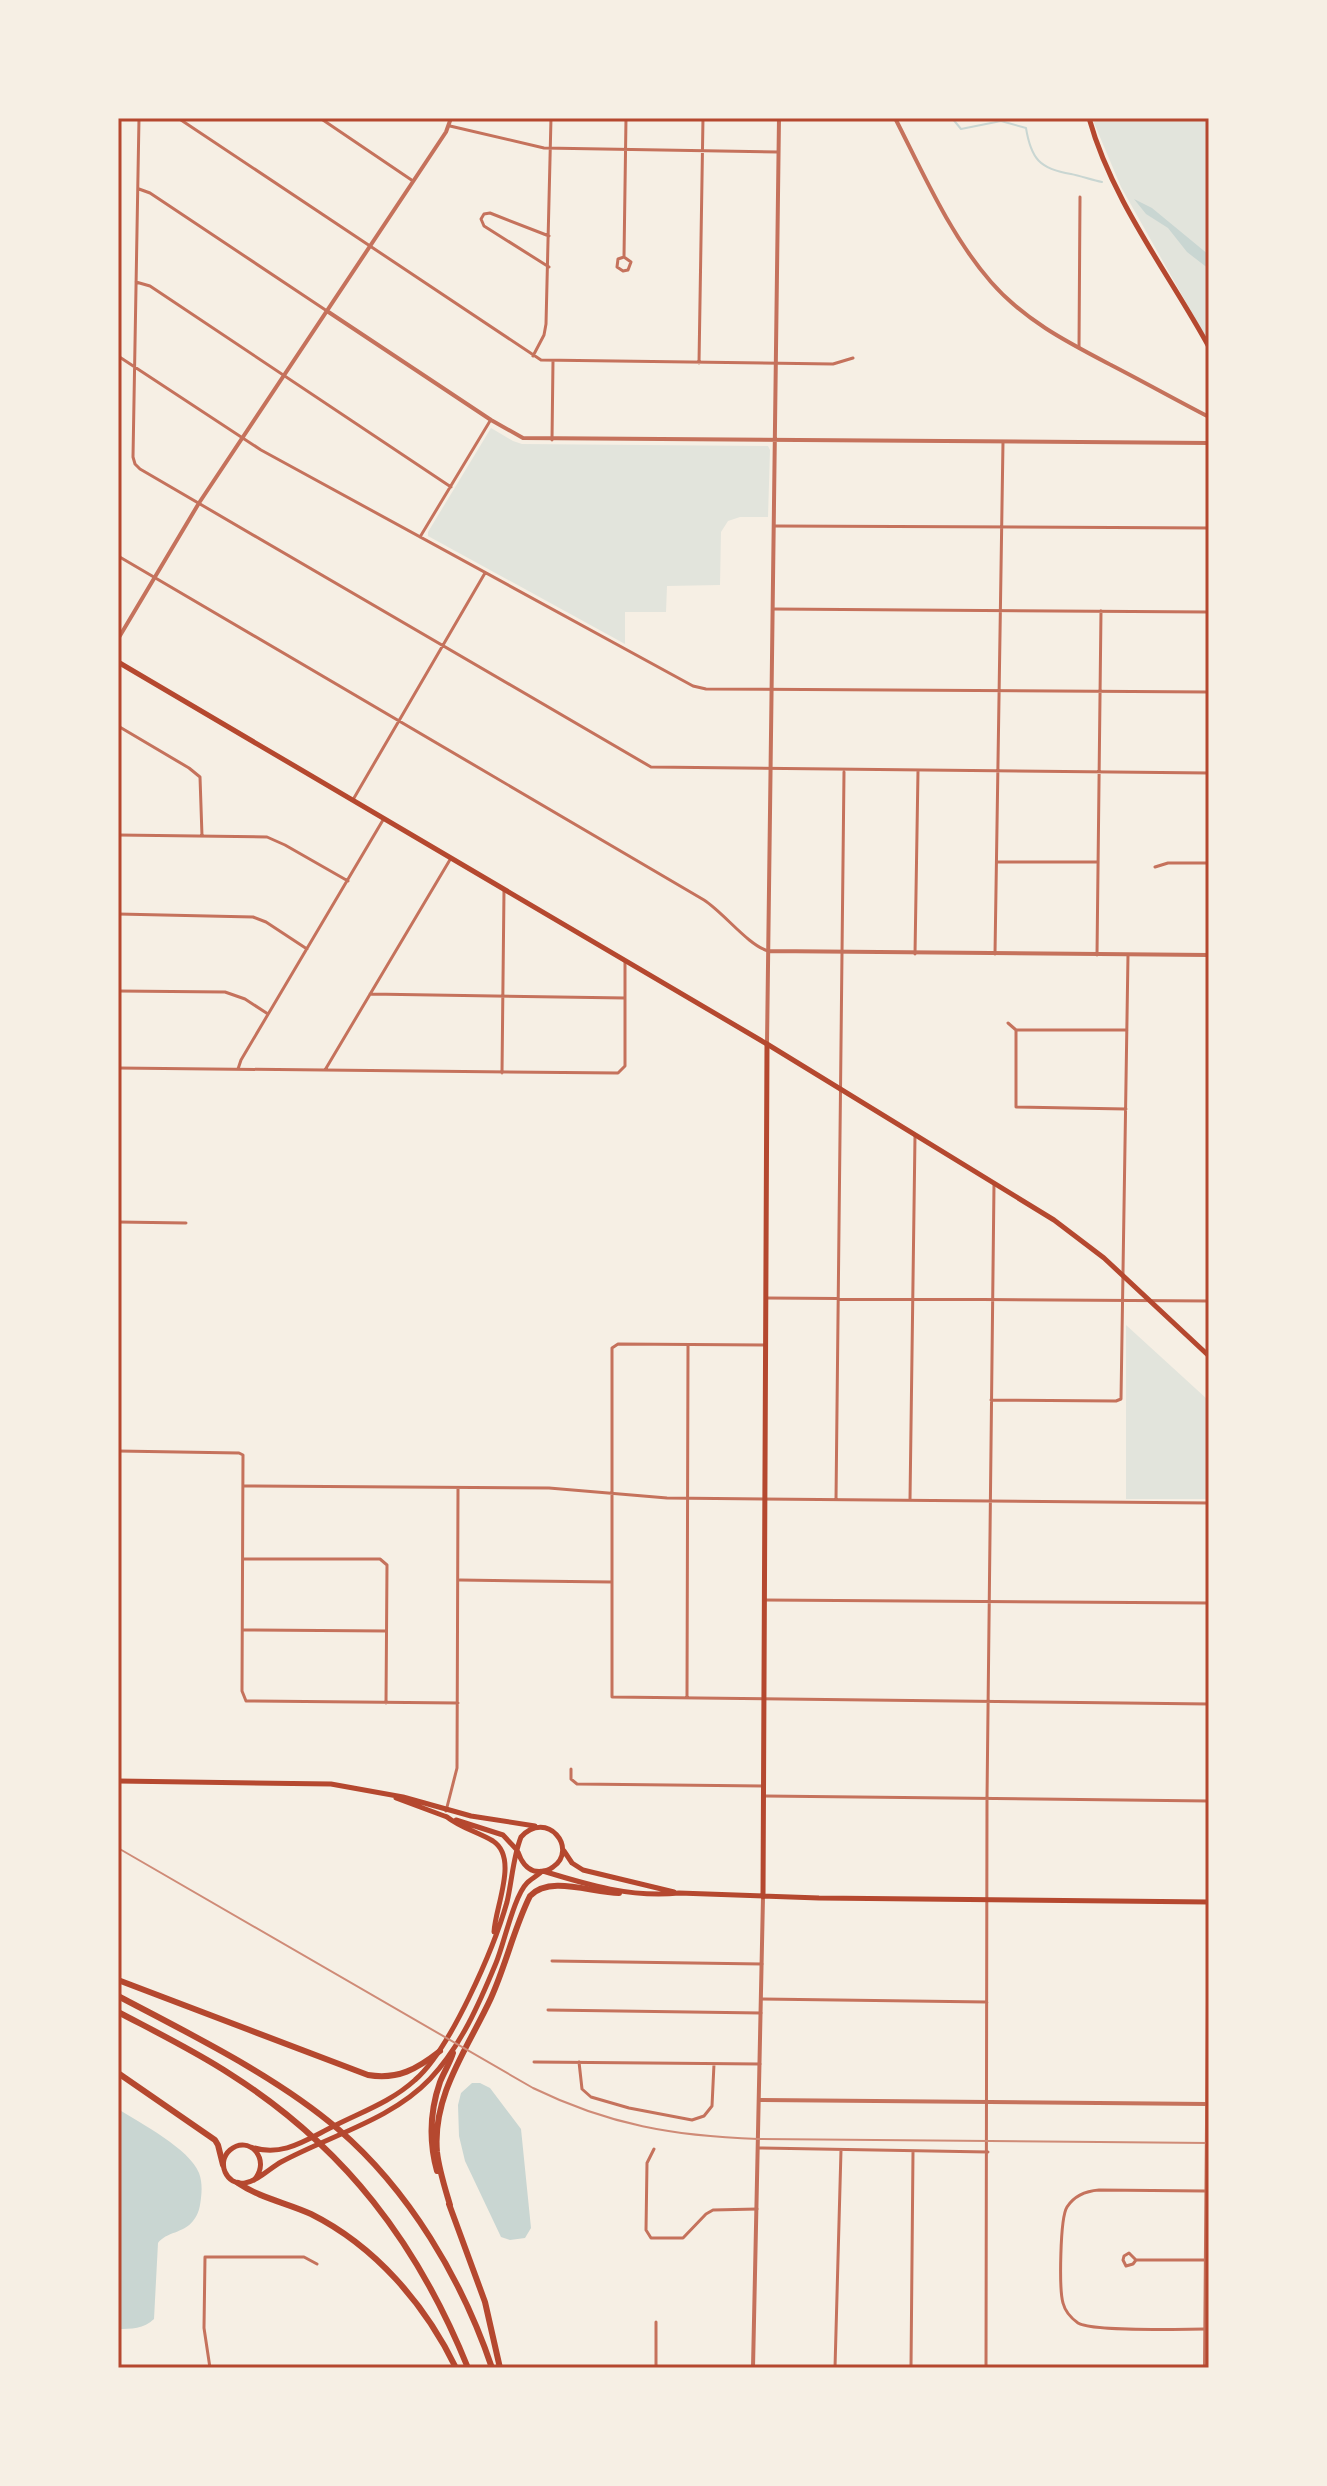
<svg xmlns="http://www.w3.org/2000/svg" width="1327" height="2486" font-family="'Titillium Web',sans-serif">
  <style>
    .green { fill: #e2e4dc }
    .water { fill: #c9d6d2 }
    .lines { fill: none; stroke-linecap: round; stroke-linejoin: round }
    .stream { stroke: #c9d6d2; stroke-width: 2 }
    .minor { stroke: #c5725c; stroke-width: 3 }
    .tertiary { stroke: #c5725c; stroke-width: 4 }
    .secondary { stroke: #b5482f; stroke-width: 5 }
    .primary { stroke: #b5482f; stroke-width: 5 }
    .motorway { stroke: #b5482f; stroke-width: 6 }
    .rail { stroke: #cf8b77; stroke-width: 2 }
    .neatline { fill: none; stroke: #b5482f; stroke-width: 3 }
  </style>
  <rect width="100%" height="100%" fill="#f6efe4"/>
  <path class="green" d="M1092,118h117v225l-88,-156z
    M491,428l22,13 9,3 246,2 2,4 -2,67h-28l-12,4 -7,11 -1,53 -53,1 -1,26h-41v32l-197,-108v-4z
    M1126,1325l81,74 -1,100h-80z"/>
  <path class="water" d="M1134,199l18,9 57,47v14l-22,-17 -19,-24 -22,-14z
    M472,2083h8l10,5 31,41 10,99 -6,10 -15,2 -9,-3 -36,-76 -6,-25 -1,-31 3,-12z
    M118,2109c22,14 72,40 81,64 3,8 3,17 2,25 -1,8 -2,16 -8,23 -9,12 -27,11 -35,22l-4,76c-10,10 -23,10 -36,10z"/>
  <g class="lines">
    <path class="stream" d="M952,118l9,11 40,-8 25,7c5,31 14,41 45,46 10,2 21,6 31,8"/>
    <path class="minor" d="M139,118l-6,339 2,7 5,5 511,298 558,6
      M178,118l363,242 292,4 20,-6
      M320,118l93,63
      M450,126l94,22 234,4
      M139,189l11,4 177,118
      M624,257l-6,2 -1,8 6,4 5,-1 3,-8 -7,-5 2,-139
      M549,267l-65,-41 -3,-7 3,-5 6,-1 59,23
      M136,282l14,4 301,201
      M1079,348l1,-151
      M118,356l143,94 432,236 13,3 503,3
      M533,356l11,-21 2,-11 5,-206
      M699,363l4,-245
      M552,440l1,-79
      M774,526l435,2
      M420,537l70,-116
      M118,556l586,344c20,13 44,45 64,51
      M773,609l436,3
      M118,726l71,42 11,9 2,59
      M354,798l131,-225
      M118,835l149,2 18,8 63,36
      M998,862h100
      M1155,867l13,-4h41
      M118,914l135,3 13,5 41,27
      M915,954l3,-183
      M995,954l8,-512
      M1097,955l4,-344
      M118,991l107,1 20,7 23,15
      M370,994l255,4
      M1008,1023l8,7h111
      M1016,1030v77l110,2
      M118,1068l500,5 7,-7v-105
      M238,1069l3,-9 142,-240
      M325,1070l126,-212
      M502,1073l2,-183
      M118,1222l68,1
      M766,1298l443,3
      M765,1345l-147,-1 -6,4v349l597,7
      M991,1400l125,1 5,-2 7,-444
      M118,1451l121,2 4,2 -1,236 4,10 212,2
      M244,1486l305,2 118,10 542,5
      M836,1500l8,-728
      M910,1500l5,-364
      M243,1559h137l7,6 -1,138
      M460,1580l152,2
      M765,1600l444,3
      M243,1630l143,1
      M687,1698l1,-352
      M571,1769v10l6,5 186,2
      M765,1796l444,5
      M446,1811l11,-43 1,-280
      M552,1961l210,3
      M761,1999l226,3
      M548,2010l213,3
      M534,2062l226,2
      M579,2062l3,27 9,8 38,11 63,12 12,-4 8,-10 2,-42
      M758,2148l230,4
      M654,2149l-7,14 -1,67 5,8h32l23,-24 7,-4 44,-1
      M1205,2191l-106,-1c-13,1 -25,6 -32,17 -7,11 -8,82 -4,96 2,8 8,15 15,20 15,9 104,6 127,6
      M1136,2260l-3,4 -7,2 -3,-6 1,-4 5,-3 7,7h69
      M656,2322v46
      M210,2368l-6,-40 1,-71h99l13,7
      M835,2368l6,-218
      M911,2368l2,-216
      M986,2368l1,-569 7,-615"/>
    <path class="tertiary" d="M895,118c28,55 55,117 96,164 33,38 76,60 120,83 33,17 65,35 98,52
      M327,311l164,109 32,18 686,5
      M118,639l81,-136 247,-371 5,-14
      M768,951l441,4
      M767,1044l12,-926
      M759,2100l448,4
      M753,2368l10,-471
      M1205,2368l4,-488"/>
    <path class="secondary" d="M118,1781l213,3 72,13 68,19 64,10
      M396,1798l51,19
      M447,1817c14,11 31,15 46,24 26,17 2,66 1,91
      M456,1820l47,15 14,15
      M564,1851l8,12 11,7 91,22
      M543,1871c45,14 89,27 136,22l140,5 390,4
      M763,1897l4,-853
      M251,2147c32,11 56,-8 85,-22 28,-14 56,-24 79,-45 35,-30 79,-132 92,-178 5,-21 6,-45 14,-65 26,-28 58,12 32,30 -5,4 -12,5 -19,4 -9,-3 -13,-10 -16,-19
      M254,2180c18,-20 -5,-46 -24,-30 -14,12 -4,36 15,33 13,-2 25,-15 36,-21 50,-27 110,-42 149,-83 31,-33 49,-75 66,-116 8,-19 18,-67 31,-80 4,-4 10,-7 14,-11"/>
    <path class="primary" d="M1089,118c23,83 79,154 120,229
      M118,662l649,382 287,176 50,38 105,98"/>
    <path class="motorway" d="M118,1980l250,95c30,5 49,-6 72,-24
      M118,1996c72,38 158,80 220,133 71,61 124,150 154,239
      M118,2012c38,20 77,39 112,62 115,73 188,170 238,294
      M118,2073l97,67 3,5 5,20
      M437,2171c-8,-29 -7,-60 3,-89 4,-10 10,-19 13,-29
      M238,2183c22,15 49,20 73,31 64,32 114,90 145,154
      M449,2204l36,98 15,66
      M450,2205c-5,-17 -11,-35 -13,-53 -5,-57 31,-104 54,-154 15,-33 23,-70 39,-102 20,-21 62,-3 89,-3"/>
    <path class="rail" d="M118,1848l415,240c76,37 141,48 225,51l451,4"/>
  </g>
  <rect width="1327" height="2486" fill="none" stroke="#f6efe4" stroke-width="240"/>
  <rect x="120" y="120" width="1087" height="2246" class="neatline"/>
</svg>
